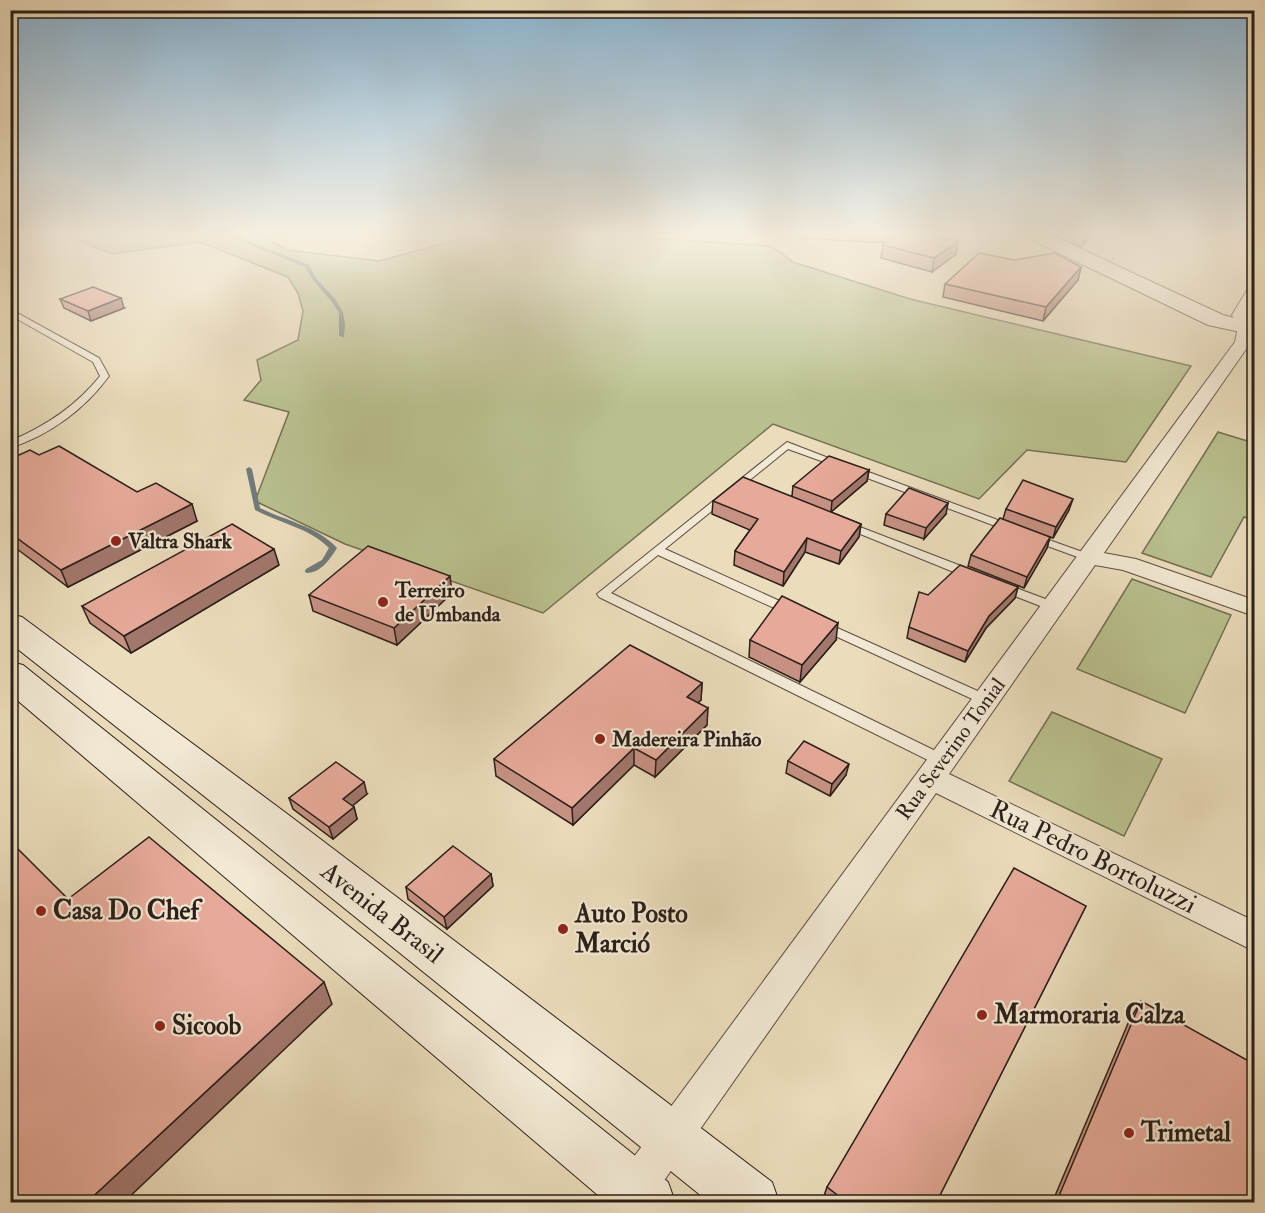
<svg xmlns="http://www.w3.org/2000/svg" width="1265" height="1213" font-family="'IM FELL Double Pica',serif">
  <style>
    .green { fill: #b9c08e; stroke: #727054; stroke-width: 1.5 }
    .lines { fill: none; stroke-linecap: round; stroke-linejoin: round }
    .stream { fill: #707b7b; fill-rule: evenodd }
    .service-casing { stroke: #5a4e42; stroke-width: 2 }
    .minor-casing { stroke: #5a4e42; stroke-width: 2 }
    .tertiary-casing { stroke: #5a4e42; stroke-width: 2 }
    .secondary-casing { stroke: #2a1f19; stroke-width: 2 }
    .service { fill: #f2e8d3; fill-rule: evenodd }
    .minor { fill: #f2e8d3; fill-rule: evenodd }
    .tertiary { fill: #f2e8d3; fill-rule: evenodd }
    .secondary { fill: #f2e8d3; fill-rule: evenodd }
    .wall { fill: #c79284; stroke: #2a1f19; stroke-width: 1.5 }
    .shaded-wall { fill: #a2776c; stroke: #2a1f19; stroke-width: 1.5 }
    .building { fill: #e7aa9a; stroke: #2a1f19; stroke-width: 1.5 }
    .poi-dot { fill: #8f2418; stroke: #f2e8d3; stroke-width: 2 }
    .labels { text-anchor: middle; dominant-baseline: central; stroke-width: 4.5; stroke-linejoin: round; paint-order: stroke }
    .poi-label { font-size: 21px; font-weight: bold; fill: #2a1f19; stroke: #f2e8d3; text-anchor: start }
    .street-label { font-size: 21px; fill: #2a1f19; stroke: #f2e8d3 }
    .near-street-label { font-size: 26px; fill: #2a1f19; stroke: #f2e8d3 }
    .near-poi-label { font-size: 26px; font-weight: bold; fill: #2a1f19; stroke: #f2e8d3; text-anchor: start }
  </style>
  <rect width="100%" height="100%" fill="#ebdcbb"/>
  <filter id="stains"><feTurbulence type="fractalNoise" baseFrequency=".00333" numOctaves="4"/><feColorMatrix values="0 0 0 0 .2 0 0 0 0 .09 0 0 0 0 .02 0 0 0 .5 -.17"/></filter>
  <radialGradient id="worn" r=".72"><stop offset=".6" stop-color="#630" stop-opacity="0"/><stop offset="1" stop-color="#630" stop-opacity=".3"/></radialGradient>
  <path class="green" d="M65,235h195l27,15 92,11 97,-26h127l168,11 22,16 117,37 281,67 -65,96 -99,-12 -48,49 -206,-75 -230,189 -198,-69 -90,-43 34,-89 -45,-12 17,-20 -4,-20 41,-20 5,-29 -5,-18 -10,-16 -88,-35 -88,12z
    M1218,432l36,11v77l-10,-3 -33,60 -69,-24z
    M1132,579l99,36 -46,98 -108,-44z
    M1052,712l110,47 -38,77 -115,-55z"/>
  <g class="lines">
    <path class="stream" d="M226,235h7l76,30 7,13 19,21 8,13 2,12 -1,13 -5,-1v-24l-8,-11 -18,-21 -8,-13z
      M249,467l3,2 8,39c26,13 57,18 77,40 -7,11 -16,25 -31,25l-1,-2 1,-2 16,-9 7,-12c-19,-20 -50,-25 -74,-38l-9,-41z"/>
    <defs>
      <path id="service" d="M10,309l89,49 10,18c-24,33 -59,59 -99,72v-7c36,-15 66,-35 90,-65l-7,-14 -83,-47z
        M787,442l57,22 -5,3 -4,-1 -47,-17 -123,100 128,58 2,3 -2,3h-8l-127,-58 -47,38 337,164 2,4 -2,4 -5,1 -5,-1 -339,-168 -2,-3z
        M855,467l159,59 1,2 -5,3 -4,-1 -155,-58v-4z
        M847,522l127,49 2,3 -2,3h-8l-123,-50 -1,-2 1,-2z
        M1035,535l56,20 2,2 -6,3 -4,-1 -52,-19 -2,-2z
        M1003,583l53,20 2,3 -6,4 -4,-1 -49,-19 -2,-3z
        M824,622l167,75 2,3 -2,3h-10l-161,-74 -2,-3 2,-3z"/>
      <path id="minor" d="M1254,285v18l-6,12 6,12 -3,15 -147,211 32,6 118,41v16l-131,-46 -28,-5 -146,209 305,147v30l-318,-158 -287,409h-44l6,-14 624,-846 3,-15 -6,-12 17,-28z"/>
      <path id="tertiary" d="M1027,235h24l172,80 31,8v12l-46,-10 -178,-86z"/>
      <path id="secondary" d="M10,614l12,3 264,196 486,369 7,20h-70l-453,-365 -246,-194z
        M10,662l13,3 645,517 7,20h-69l-596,-508z"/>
    </defs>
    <use href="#service" class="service-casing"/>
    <use href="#minor" class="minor-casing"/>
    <use href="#tertiary" class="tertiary-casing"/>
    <use href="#secondary" class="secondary-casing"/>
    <use href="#service" class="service"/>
    <use href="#minor" class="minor"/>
    <use href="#tertiary" class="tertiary"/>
    <use href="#secondary" class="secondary"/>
  </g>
  <path class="wall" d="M799,235h93v5l66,1 -2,13 -24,18 -51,-14 2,-13 4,-2 -88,-5z
    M1053,235h39l-11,12z
    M1081,267l-3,13 -35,41 -100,-24 2,-13z
    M60,299l64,9 -33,13 -27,-13z
    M39,455l98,37 60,29 -129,66 -51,-38 -7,3v-93z
    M869,470l-2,11 -36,31 30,12 -2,13 -20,27 -34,-12 -22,34 -49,-21 1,-14 15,-21 -38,-16 1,-13 79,-5 1,-10z
    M1006,509l63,1 -16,28 -3,-1 -3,11 -23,40 -56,-22 3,-11 32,-36z
    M886,514h60l-22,25 -40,-14z
    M279,565l-148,88 -41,-30 -8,-17z
    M1018,587l-3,11 -29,30 -21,34 -58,-24 2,-11 19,-32z
    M452,593l-55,52 -84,-34 -4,-16z
    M750,640h86l-36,42 -51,-25z
    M702,683l-1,17 -3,3 9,22 -52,52 -21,-12 -61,60 -77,-49 -2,-17z
    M788,761l58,14 -16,21 -44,-23z
    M367,794l-15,12 2,1 3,12 -24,20 -40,-30 -4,-11z
    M491,874l2,12 -46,43 -39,-30 -2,-12z
    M1086,906l-150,297 -114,-1 5,-15z
    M1141,1001l113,202h-202l77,-182z"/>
  <path class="shaded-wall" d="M1092,235l-11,12 4,-11z
    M958,241l-2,13 -24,18 2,-14z
    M1081,267l-3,13 -35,41 3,-14z
    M121,298l3,10 -33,13 -3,-10z
    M869,470l-2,11 -36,31 1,-11z
    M1073,499l-4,11 -16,28 3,-11z
    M948,503l-2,11 -22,25 2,-11z
    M192,504l5,17 -129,66 -7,-17z
    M861,524l-2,13 -20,27 2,-13z
    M10,534l7,15 -7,3z
    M1050,537l-3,11 -23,40 3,-11z
    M807,538l-2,14 -22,34 1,-14z
    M274,549l5,16 -148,88 -7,-17z
    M450,576l2,17 -55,52 -3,-17z
    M1018,587l-3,11 -29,30 -21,34 3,-11 21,-35z
    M838,623l-2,17 -36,42 2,-17z
    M702,683l-1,17 -15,14 1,-17z
    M708,708l-1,17 -52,52 1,-17z
    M634,748v17l-61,60 -1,-17z
    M849,764l-3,11 -16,21 2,-12z
    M364,782l3,12 -21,17 -3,-12z
    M354,807l3,12 -24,20 -4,-12z
    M491,874l2,12 -46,43 -3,-12z
    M324,982l8,22 -209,199h-37z"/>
  <path class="building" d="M898,235h37l23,6 -24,17 -51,-13z
    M979,253l35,7 41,-7 26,14 -35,40 -101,-23z
    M93,287l28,11 -33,13 -28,-12z
    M59,446l78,46 19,-9 36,21 -131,66 -51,-37v-74l20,-9 9,5z
    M829,456l40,14 -37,31 -39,-15z
    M743,477l118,47 -20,27 -34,-13 -23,34 -49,-21 23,-32 -45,-18z
    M1023,480l50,19 -17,28 -50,-18z
    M909,488l39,15 -22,25 -40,-14z
    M1000,518l50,19 -23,40 -56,-22z
    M232,524l42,25 -150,87 -42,-30z
    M368,546l82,30 -56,52 -85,-33z
    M960,565l58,22 -29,29 -21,35 -59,-24 10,-35 9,3z
    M782,596l56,27 -36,42 -52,-25z
    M630,645l72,38 -15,14 21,11 -52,52 -22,-12 -62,60 -78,-49z
    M804,741l45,23 -17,20 -44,-23z
    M336,762l28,20 -21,17 11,8 -25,20 -40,-29z
    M149,837l175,145 -238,221h-76v-362l58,58z
    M453,846l38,28 -47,43 -38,-30z
    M1014,868l72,38 -150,297h-88l-21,-16z
    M1141,1001l113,63v139h-198z"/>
  <linearGradient id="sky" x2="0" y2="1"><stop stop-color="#8ab6d6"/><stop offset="0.58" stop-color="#f6efe0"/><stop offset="1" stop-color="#f6efe0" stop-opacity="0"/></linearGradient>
  <rect width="1265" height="405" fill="url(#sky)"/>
  <g class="poi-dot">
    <circle cx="116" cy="541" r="6"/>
    <circle cx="383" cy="602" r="6"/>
    <circle cx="600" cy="739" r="6"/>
    <circle cx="41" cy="911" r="6"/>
    <circle cx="563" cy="929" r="6"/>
    <circle cx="982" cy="1015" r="6"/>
    <circle cx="160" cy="1026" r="6"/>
    <circle cx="1129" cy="1133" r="6"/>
  </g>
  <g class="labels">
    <g class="poi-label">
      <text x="128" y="541">Valtra Shark</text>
      <text x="395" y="590">Terreiro<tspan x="395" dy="24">de Umbanda</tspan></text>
      <text x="612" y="739">Madereira Pinhão</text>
    </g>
    <g class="street-label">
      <text transform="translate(951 749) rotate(-54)">Rua Severino Tonial</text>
    </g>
    <g class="near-street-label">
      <text transform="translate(1093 857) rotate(26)">Rua Pedro Bortoluzzi</text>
      <text transform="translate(382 913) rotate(38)">Avenida Brasil</text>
    </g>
    <g class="near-poi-label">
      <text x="53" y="911">Casa Do Chef</text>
      <text x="575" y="914">Auto Posto<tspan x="575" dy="30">Marció</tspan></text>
      <text x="994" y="1015">Marmoraria Calza</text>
      <text x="172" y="1026">Sicoob</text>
      <text x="1141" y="1133">Trimetal</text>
    </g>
  </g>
  <rect width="1265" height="1213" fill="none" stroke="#ebdcbb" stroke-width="36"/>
  <rect x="12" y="12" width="1241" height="1189" fill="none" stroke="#2a1f19" stroke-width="3"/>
  <rect x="18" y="18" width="1229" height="1177" fill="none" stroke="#2a1f19" stroke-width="1.5"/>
  <rect width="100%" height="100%" filter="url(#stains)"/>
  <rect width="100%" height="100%" fill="url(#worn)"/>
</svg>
